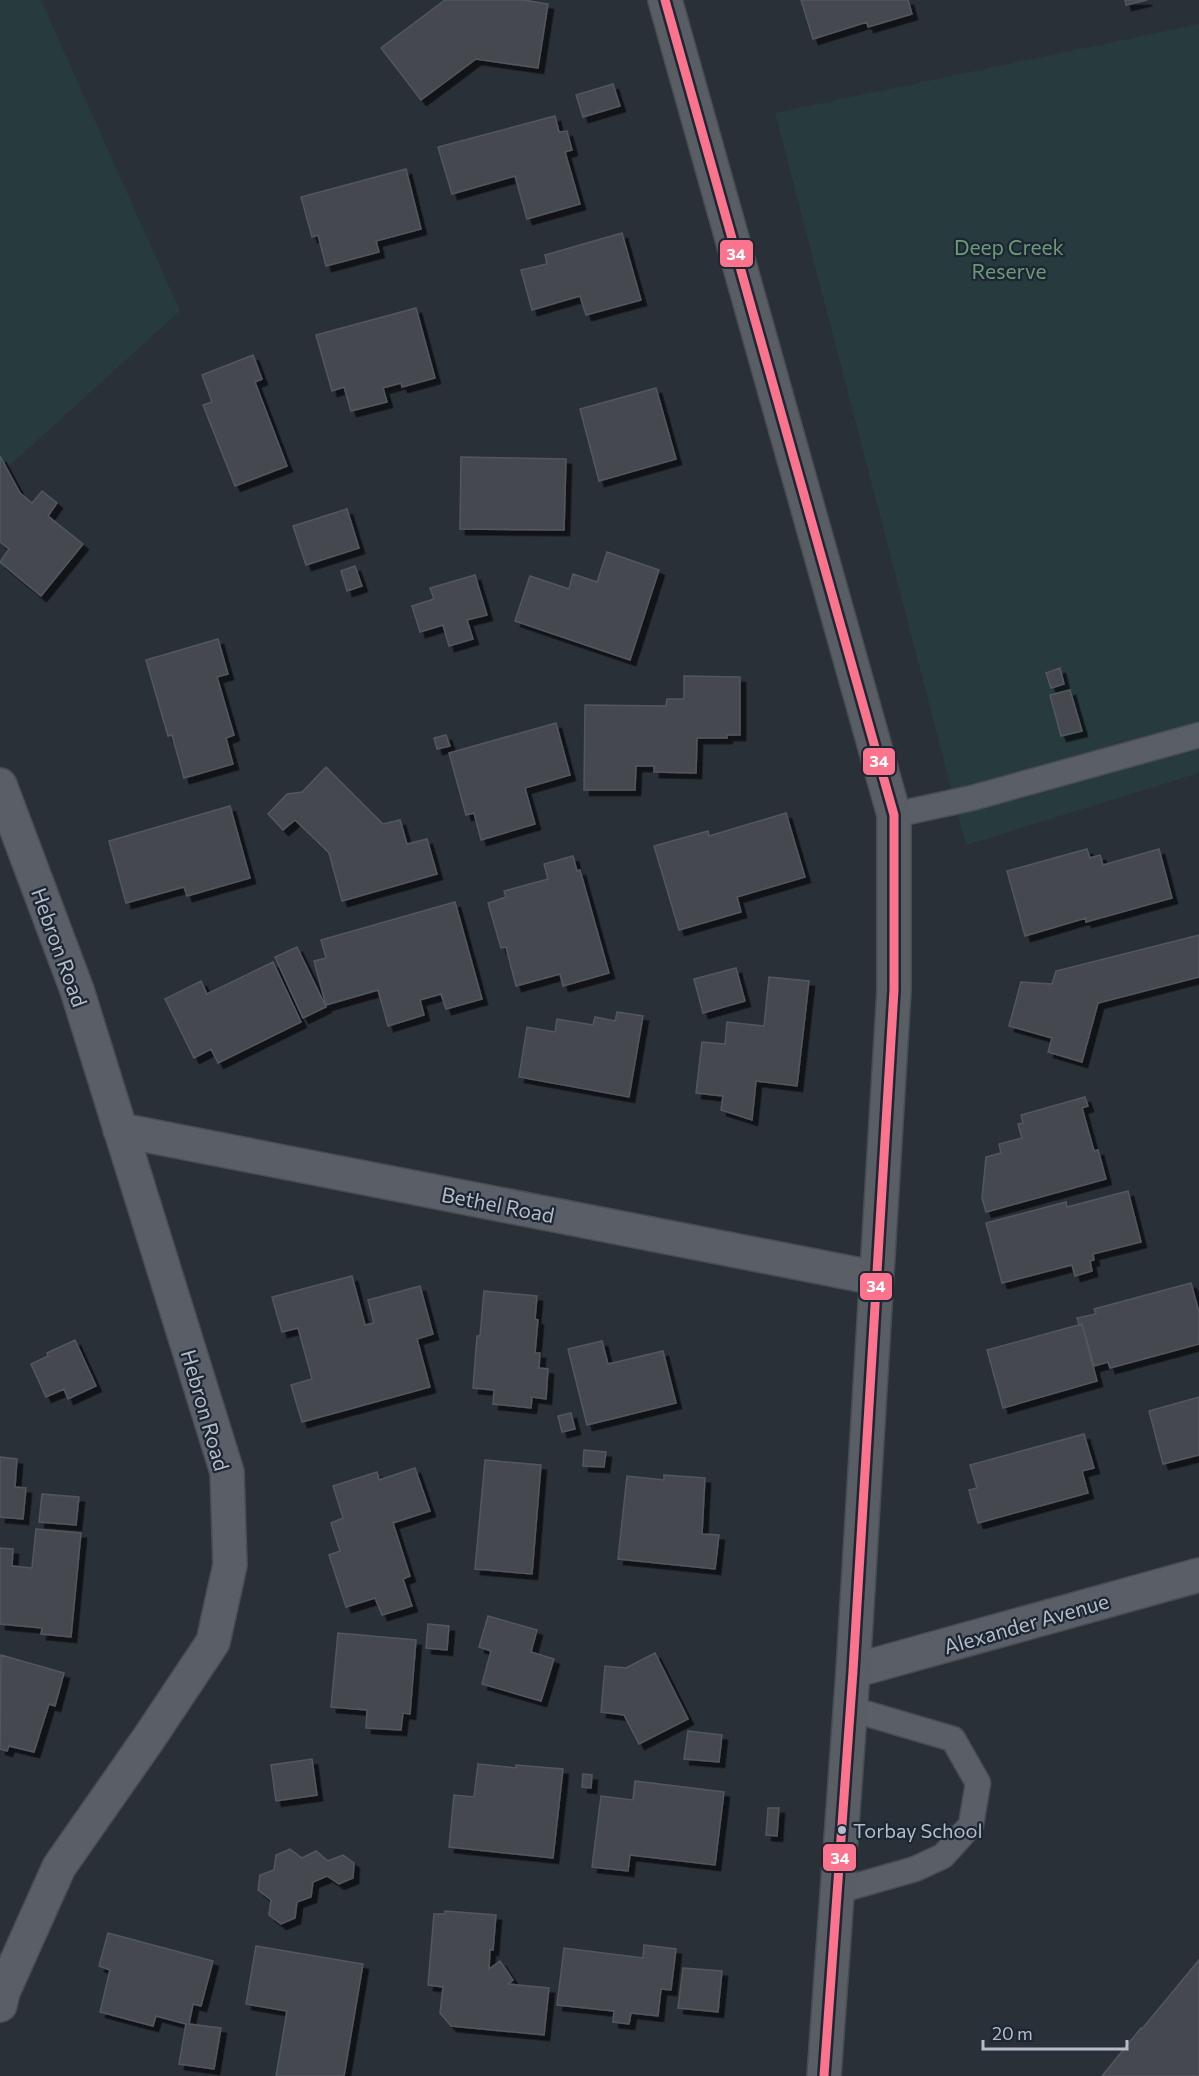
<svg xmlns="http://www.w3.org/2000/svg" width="1199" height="2076" font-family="Commissioner,sans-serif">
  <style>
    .green { fill: #273a3e }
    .building { fill: #444950; stroke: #52575f; stroke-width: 1.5; filter: url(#shadow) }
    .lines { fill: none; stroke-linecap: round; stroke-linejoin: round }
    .lane-casing { stroke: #484c53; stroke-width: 27 }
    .street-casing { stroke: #484c53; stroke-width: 36 }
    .secondary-casing { stroke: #484c53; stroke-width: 36 }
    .lane { stroke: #5a5e66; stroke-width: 24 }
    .street { stroke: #5a5e66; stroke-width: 33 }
    .secondary { stroke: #595d64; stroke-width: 33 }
    .bus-1-casing { stroke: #1d2633; stroke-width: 14 }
    .bus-1 { stroke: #fc738d; stroke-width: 9 }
    .bus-dot { fill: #b4bcc9; stroke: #1d2633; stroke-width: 2 }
    .labels { text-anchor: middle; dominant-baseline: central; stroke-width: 4.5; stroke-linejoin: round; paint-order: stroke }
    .bus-label { font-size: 20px; fill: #b4bcc9; stroke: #1d2633; text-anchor: start }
    .park-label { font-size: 21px; fill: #6b9a76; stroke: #1d2633 }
    .street-label { font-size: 21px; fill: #b4bcc9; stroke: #1d2633 }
    .line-badge { stroke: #1d2633; stroke-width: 2 }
    .badge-label { font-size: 16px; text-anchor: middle; font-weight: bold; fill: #fff }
  </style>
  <defs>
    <filter id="shadow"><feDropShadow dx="5.5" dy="5.5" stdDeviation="0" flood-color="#0009"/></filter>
  </defs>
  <rect width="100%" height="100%" fill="#2a3038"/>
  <path class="green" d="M0,0h41l139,311 -180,163z
    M1199,24v749l-233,72 -191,-732z"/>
  <path class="building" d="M445,0h79l24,4 -10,64 -62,-9 -55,41 -40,-52z
    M801,0h107l4,14 -44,13 -1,-5 -54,17z
    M1125,0h22l-21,5z
    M613,84l7,22 -37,11 -7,-22z
    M555,116l4,16 8,-1 5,19 -7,2 15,52 -53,15 -12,-43 -63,18 -14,-47z
    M406,169l15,60 -45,12 3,11 -53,14 -8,-31 -6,2 -11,-40z
    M622,233l19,67 -55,15 -6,-19 -48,14 -11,-40 26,-6 -2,-9z
    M416,308l19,70 -33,9 -1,-4 -18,5 4,14 -36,9 -7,-24 -12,4 -16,-56z
    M253,355l9,24 -7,3 32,84 -52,20 -32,-81 9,-3 -10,-27z
    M656,388l20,71 -77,22 -19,-72z
    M0,456l20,37 12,10 10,-12 15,12 -9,13 35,28 -42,52 -41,-34 9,-13 -9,-7z
    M461,457l105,2 -2,71 -104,-1z
    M347,509l12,39 -53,17 -13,-39z
    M607,552l52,18 -29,90 -115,-39 15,-45 39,13 4,-15 24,8z
    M355,566l7,20 -15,5 -6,-20z
    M475,575l12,40 -20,5 6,19 -24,7 -6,-21 -23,7 -8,-26 22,-7 -4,-11z
    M218,639l10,35 -11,3 17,58 -8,3 7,26 -49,14 -12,-43 -4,1 -22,-76z
    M1060,668l4,16 -13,4 -5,-15z
    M684,676l56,1v58h-13v3h-30l-1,35 -42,-1v-6h-18l-1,24h-51l1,-85 81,1 1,-7h17z
    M1070,690l12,41 -21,5 -11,-41z
    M556,723l14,52 -45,13 10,36 -54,16 -7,-27 -8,2 -17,-62z
    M446,735l4,11 -13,3 -3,-11z
    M326,767l57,57 17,-4 7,24 20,-5 10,35 -95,27 -13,-48 -34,-33 -12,10 -15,-16 19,-20 15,-2z
    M230,806l20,72 -63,18 -3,-9 -58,16 -17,-62z
    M786,813l19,64 -68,20 4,15 -62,18 -25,-84 54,-15 1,5z
    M1087,849l3,9 10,-3 3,10 56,-16 13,49 -86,24v-4l-61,18 -18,-65z
    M573,856l4,15 3,-1 29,103 -46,13 -3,-12 -44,12 -10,-39 -5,1 -13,-45 18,-6 -2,-6 44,-12 -4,-15z
    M455,902l27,97 -36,10 -5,-15 -21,6 4,15 -36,11 -10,-36 -52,15 -12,-44 12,-3 -5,-18z
    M1199,935v42l-101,26 -16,59 -34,-10 4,-14 -43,-12 12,-44 31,2 4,-13z
    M297,947l29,60 -23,11 -28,-61z
    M273,962l28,60 -83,41 -7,-14 -17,9 -29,-59 36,-18 6,13z
    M736,968l9,33 -42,12 -9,-34z
    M769,977l40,4 -12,105 -41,-5 -4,39 -31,-10 2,-14 -27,-3 6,-51 23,2 2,-22 37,4z
    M617,1012l26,4 -14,81 -110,-20 8,-50 28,5 2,-13 36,6 2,-8 20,4z
    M1085,1097l3,9 -6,2 12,43 4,-1 8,29 -120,33 -4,-14 4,-41 15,-4 -2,-9 23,-6 -4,-14 5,-1 -2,-8z
    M1128,1191l13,51 -48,12 1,6 -4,1 2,10 -17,5 -3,-11 -70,18 -16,-60 80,-21 1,5z
    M352,1276l13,49 9,-2 -6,-23 52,-14 13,48 -16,5 13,48 -128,35 -11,-37 21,-6 -14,-51 -16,4 -10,-35z
    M1191,1283l8,29v32l-89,24 -2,-6 -14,4 -12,-42 -3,1 -2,-7 19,-4 -2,-5z
    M484,1291l53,5 -2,23 3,1 -3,33h5l-1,15 9,1 -2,30 -14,-2 -1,11 -38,-4 1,-14 -21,-2 4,-52h3z
    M1082,1324l15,57 -94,27 -16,-58z
    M75,1340l21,46 -28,13 -4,-10 -18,8 -15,-33 17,-8 -1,-3z
    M602,1341l6,23 55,-13 13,52 -89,22 -19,-76z
    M1199,1397v58l-36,9 -14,-53z
    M571,1413l4,16 -13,3 -4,-16z
    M1084,1434l10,34 -12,3 6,22 -110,30 -9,-33 8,-2 -7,-23z
    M584,1450l22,2 -2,15 -21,-1z
    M0,1457l17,2 -2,28 11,1 -3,31 -23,-2z
    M485,1460l56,5 -9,109 -57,-5z
    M415,1468l15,43 -37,12 17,53 -7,3 9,27 -30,9 -7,-17 -29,9 -17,-52 11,-4 -9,-28 12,-5 -10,-32 44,-14 2,8z
    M664,1475l41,3 -3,56 17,1 -4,34 -97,-10 9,-83 37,4z
    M42,1494l37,3 -3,28 -37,-3z
    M36,1529l45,4 -10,104 -30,-3 1,-6 -42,-4v-76l13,1 -1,17 20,2z
    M488,1616l49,14 -6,22 23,7 -13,42 -59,-17 9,-33 -12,-4z
    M428,1624l21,2 -2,24 -21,-2z
    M338,1633l78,7 -6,74 -7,-1 -2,17 -35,-2 1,-18 -36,-3z
    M655,1653l33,66 -49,25 -15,-29 -23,-3 4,-46 21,2z
    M1,1655l63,18 -9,33 -6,-2 -15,48 -25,-6 -2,5 -7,-2z
    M688,1731l34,4 -3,27 -35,-3z
    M312,1759l5,36 -41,6 -5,-36z
    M478,1764l38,4v-3l47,4 -10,89 -104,-11 5,-52 20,2z
    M583,1774l9,1 -1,13 -9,-1z
    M635,1781l89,11 -9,73 -85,-10 -2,16 -36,-4 9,-71 32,4z
    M768,1808h11l-2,28 -11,-1z
    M290,1849l12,9 14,-7 12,10 15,-6 11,8 -1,15 -14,6 -12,-8 -14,6 -2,15 -14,5 -2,16 -14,6 -12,-9 2,-15 -13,-10 2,-15 14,-5 2,-15z
    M445,1911l51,4 -3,35h-3l-1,19 11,-8 13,19 -5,4 41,4 -5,47 -93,-9 -11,-13 3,-26 -15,-2 6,-71h11z
    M108,1933l105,28 -12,45 -8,-2 -4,20 32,4 -7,41 -35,-5 7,-40 -30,-8 -3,10 -53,-14 10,-42 -11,-4z
    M644,1945l32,4 -5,41 -10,-1 -3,27 -27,-3 -2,11 -16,-2 1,-11 -57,-6 7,-57 79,10z
    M256,1946l107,18 -19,112h-68l11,-65 -41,-7z
    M1199,1960v116h-97l39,-48 1,1z
    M683,1968l39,3 -4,41 -40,-4z"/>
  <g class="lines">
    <defs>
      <path id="lane" d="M894,815l78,-17 227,-63
        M838,1891l77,-22 28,-13 28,-31 7,-42 -25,-44 -102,-30"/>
      <path id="street" d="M0,785l77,205 150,482 3,93 -17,77 -64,96 -90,129 -56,125 -3,13
        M120,1130l756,148
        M853,1671l346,-96"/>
      <path id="secondary" d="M665,0l229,815v175l-41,681 -29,405"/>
    </defs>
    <use href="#lane" class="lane-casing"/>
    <use href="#street" class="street-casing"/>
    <use href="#secondary" class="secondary-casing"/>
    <use href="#lane" class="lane"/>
    <use href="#street" class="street"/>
    <use href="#secondary" class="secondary"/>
    <defs>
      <path id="bus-1" d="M665,0l229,815v175l-41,681 -29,405"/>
    </defs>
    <use href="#bus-1" class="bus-1-casing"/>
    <use href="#bus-1" class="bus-1"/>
  </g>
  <circle class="bus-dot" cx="842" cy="1830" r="5"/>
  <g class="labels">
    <g class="bus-label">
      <text x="853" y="1830">Torbay School</text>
    </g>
    <g class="park-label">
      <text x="1009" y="246">Deep Creek<tspan x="1009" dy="24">Reserve</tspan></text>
    </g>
    <g class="street-label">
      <text transform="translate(60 947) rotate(70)">Hebron Road</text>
      <text transform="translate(498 1204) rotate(11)">Bethel Road</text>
      <text transform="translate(206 1410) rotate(74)">Hebron Road</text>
      <text transform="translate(1026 1623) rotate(-16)">Alexander Avenue</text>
    </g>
  </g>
  <g class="line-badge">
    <rect x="719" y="239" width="35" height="29" rx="6" fill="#fc738d"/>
    <rect x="862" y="747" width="34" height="29" rx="6" fill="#fc738d"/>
    <rect x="859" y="1272" width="34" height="29" rx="6" fill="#fc738d"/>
    <rect x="822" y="1843" width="35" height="29" rx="6" fill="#fc738d"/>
  </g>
  <g class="badge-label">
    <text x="736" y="260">34</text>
    <text x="879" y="767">34</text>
    <text x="876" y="1292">34</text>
    <text x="840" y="1864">34</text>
  </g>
  <path d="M983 2040v9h144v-9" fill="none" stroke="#b4bcc9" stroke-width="3"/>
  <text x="992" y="2040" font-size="18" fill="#b4bcc9" stroke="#1d2633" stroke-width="4.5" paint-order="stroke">20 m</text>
</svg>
